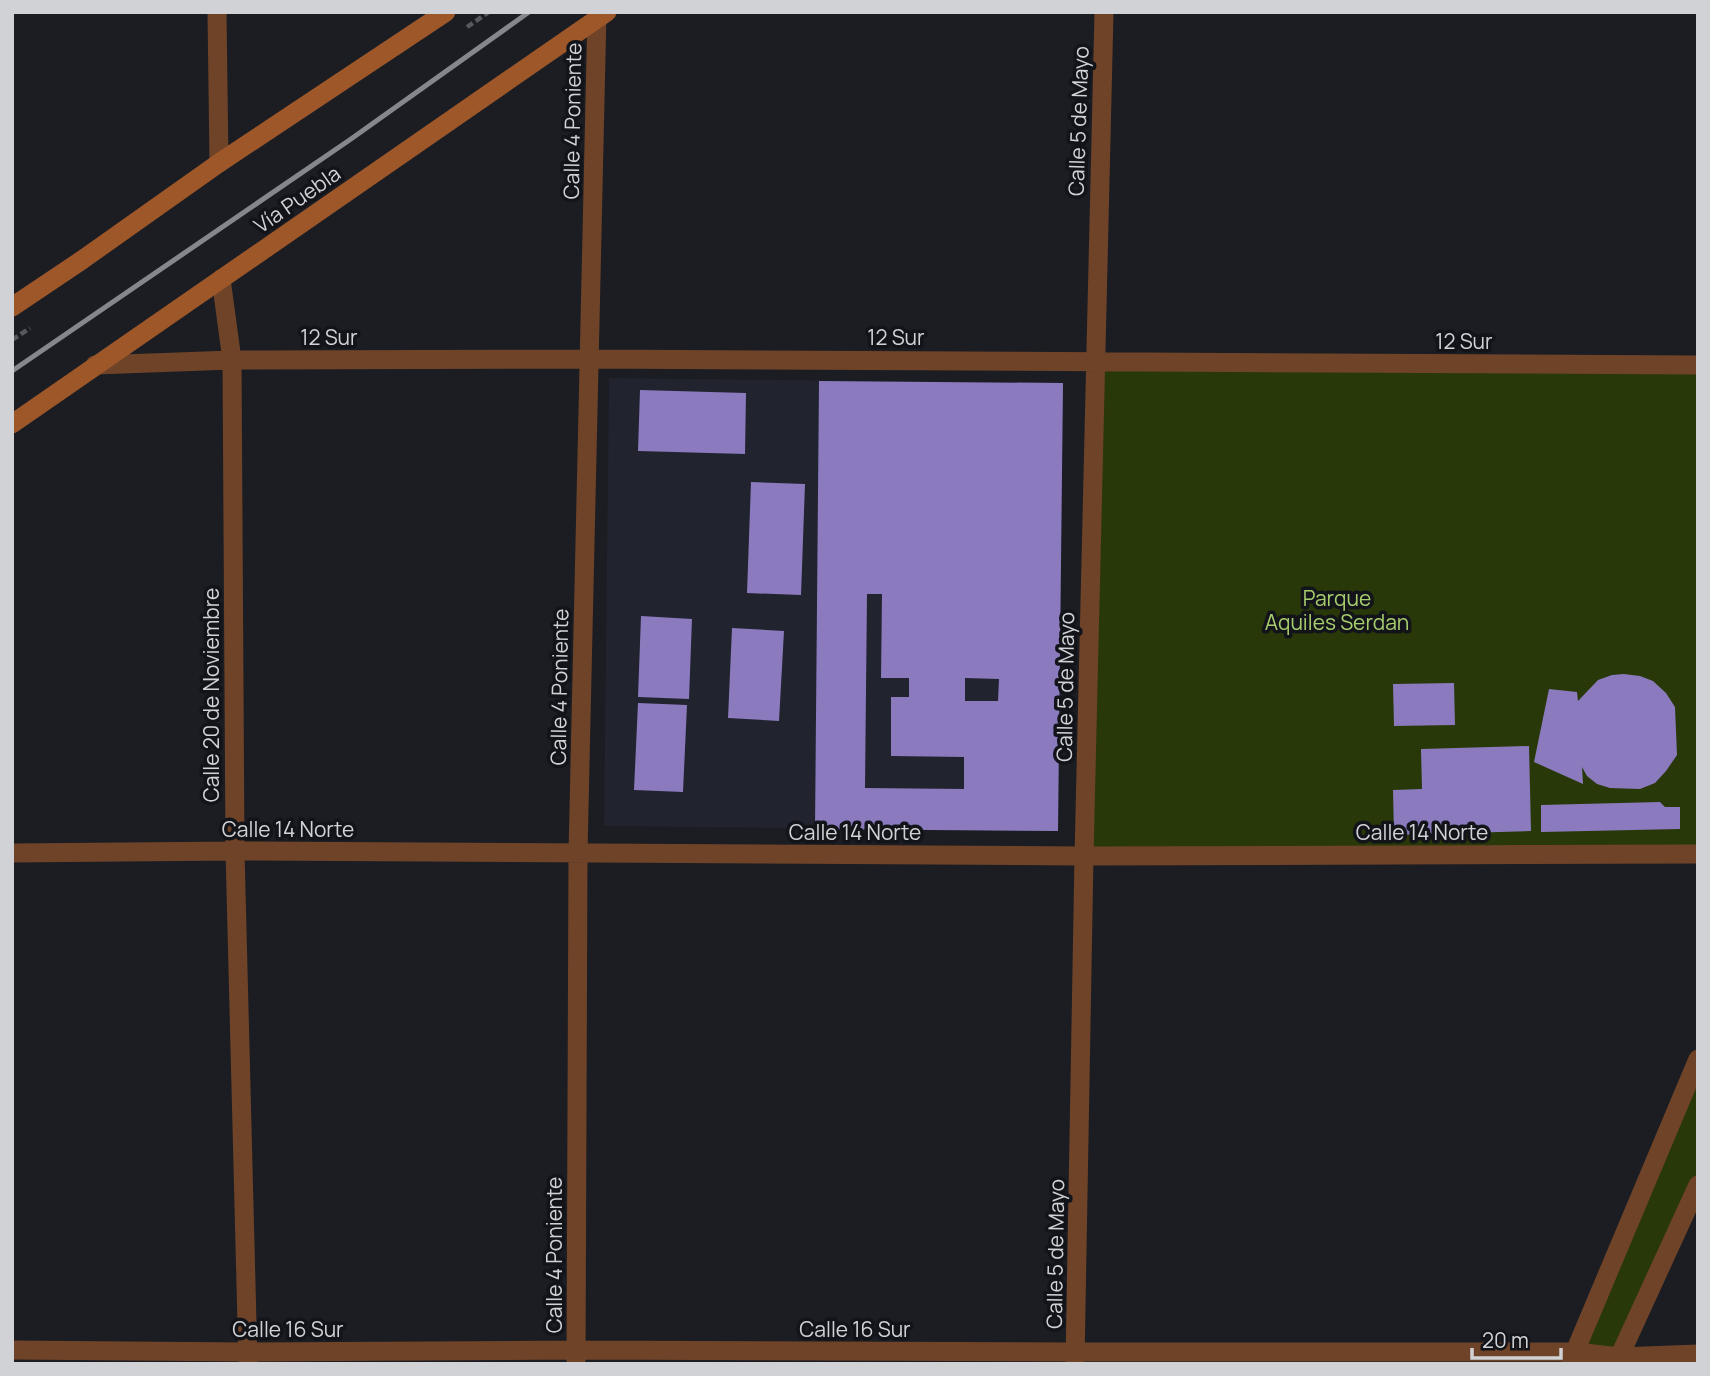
<svg xmlns="http://www.w3.org/2000/svg" width="1710" height="1376" font-family="Manrope,sans-serif">
  <style>
    .built { fill: #21232f }
    .green { fill: #283809 }
    .building { fill: #8b7bbe; fill-rule: evenodd }
    .lines { fill: none; stroke-linecap: round; stroke-linejoin: round }
    .path { stroke: #58595f; stroke-width: 4.5; stroke-dasharray: 7 3.5; stroke-linecap: butt }
    .minor { stroke: #6f4328; stroke-width: 19 }
    .secondary { stroke: #9d5729; stroke-width: 19 }
    .rail { stroke: #85878c; stroke-width: 5 }
    .labels { text-anchor: middle; dominant-baseline: central; stroke-width: 7; stroke-linejoin: round; paint-order: stroke }
    .street-label { font-size: 21px; fill: #d1d2d6; stroke: #12141a }
    .park-label { font-size: 21px; fill: #a8cd6d; stroke: #12141a }
  </style>
  <rect width="100%" height="100%" fill="#1b1d23"/>
  <path class="built" d="M609,378l454,5 -5,448 -454,-5z"/>
  <path class="green" d="M1095,361l603,4v489l-614,2z
    M1698,1059v126l-82,179h-47z"/>
  <path class="building" d="M819,381l244,2 -5,448 -243,-2zM867,594h15l-1,84h28v19h-18v59l73,1v32l-99,-1zM965,678l34,1 -1,22h-33z
    M640,390l106,3 -1,61 -107,-3z
    M751,482l54,2 -4,111 -54,-2z
    M641,616l51,3 -3,80 -51,-2z
    M732,628l52,3 -5,90 -51,-3z
    M1624,674l16,2 13,5 13,12 9,14 2,48 -11,16 -11,12 -15,6 -30,-1 -13,-4 -10,-8 -5,-9 1,17 -49,-22 15,-73 28,3 1,9 20,-21 14,-5z
    M1454,683l1,42 -61,1 -1,-42z
    M638,703l49,2 -4,87 -49,-2z
    M1529,746l2,85 -137,4 -1,-45 29,-1 -1,-40z
    M1660,802l5,5h15v22l-139,3v-27z"/>
  <g class="lines">
    <path class="path" d="M467,27l22,-15
      M12,340l18,-12"/>
    <path class="minor" d="M217,12l2,151
      M221,279l11,81 3,491 13,512
      M95,365l137,-5 358,-1 1108,6
      M12,853l223,-2 849,5 614,-2
      M12,1350l236,2 328,-2 500,2h499l45,5 78,-3
      M1571,1361l127,-302
      M576,1364l2,-511 19,-841
      M1075,1364l9,-508 20,-844
      M1616,1364l82,-179"/>
    <path class="secondary" d="M12,307l70,-47 137,-97 227,-151
      M12,424l595,-412"/>
    <path class="rail" d="M12,371l339,-232 178,-127"/>
  </g>
  <g class="labels">
    <g class="street-label">
      <text transform="translate(572 121) rotate(-89)">Calle 4 Poniente</text>
      <text transform="translate(1078 121) rotate(-88)">Calle 5 de Mayo</text>
      <text transform="translate(297 199) rotate(-35)">Vía Puebla</text>
      <text x="329" y="337">12 Sur</text>
      <text x="896" y="337">12 Sur</text>
      <text x="1464" y="341">12 Sur</text>
      <text transform="translate(559 687) rotate(-89)">Calle 4 Poniente</text>
      <text transform="translate(1065 687) rotate(-89)">Calle 5 de Mayo</text>
      <text transform="translate(211 695) rotate(-90)">Calle 20 de Noviembre</text>
      <text x="288" y="829">Calle 14 Norte</text>
      <text x="855" y="832">Calle 14 Norte</text>
      <text x="1422" y="832">Calle 14 Norte</text>
      <text transform="translate(1055 1254) rotate(-89)">Calle 5 de Mayo</text>
      <text transform="translate(554 1255) rotate(-90)">Calle 4 Poniente</text>
      <text x="288" y="1329">Calle 16 Sur</text>
      <text x="855" y="1329">Calle 16 Sur</text>
    </g>
    <g class="park-label">
      <text x="1337" y="598">Parque<tspan x="1337" dy="24">Aquiles Serdan</tspan></text>
    </g>
  </g>
  <rect width="1710" height="1376" fill="none" stroke="#d1d2d6" stroke-width="28"/>
  <path d="M1472 1348v10h89v-10" fill="none" stroke="#d1d2d6" stroke-width="3.5"/>
  <text x="1482" y="1348" font-size="21" fill="#d1d2d6" stroke="#12141a" stroke-width="5" paint-order="stroke">20 m</text>
</svg>
